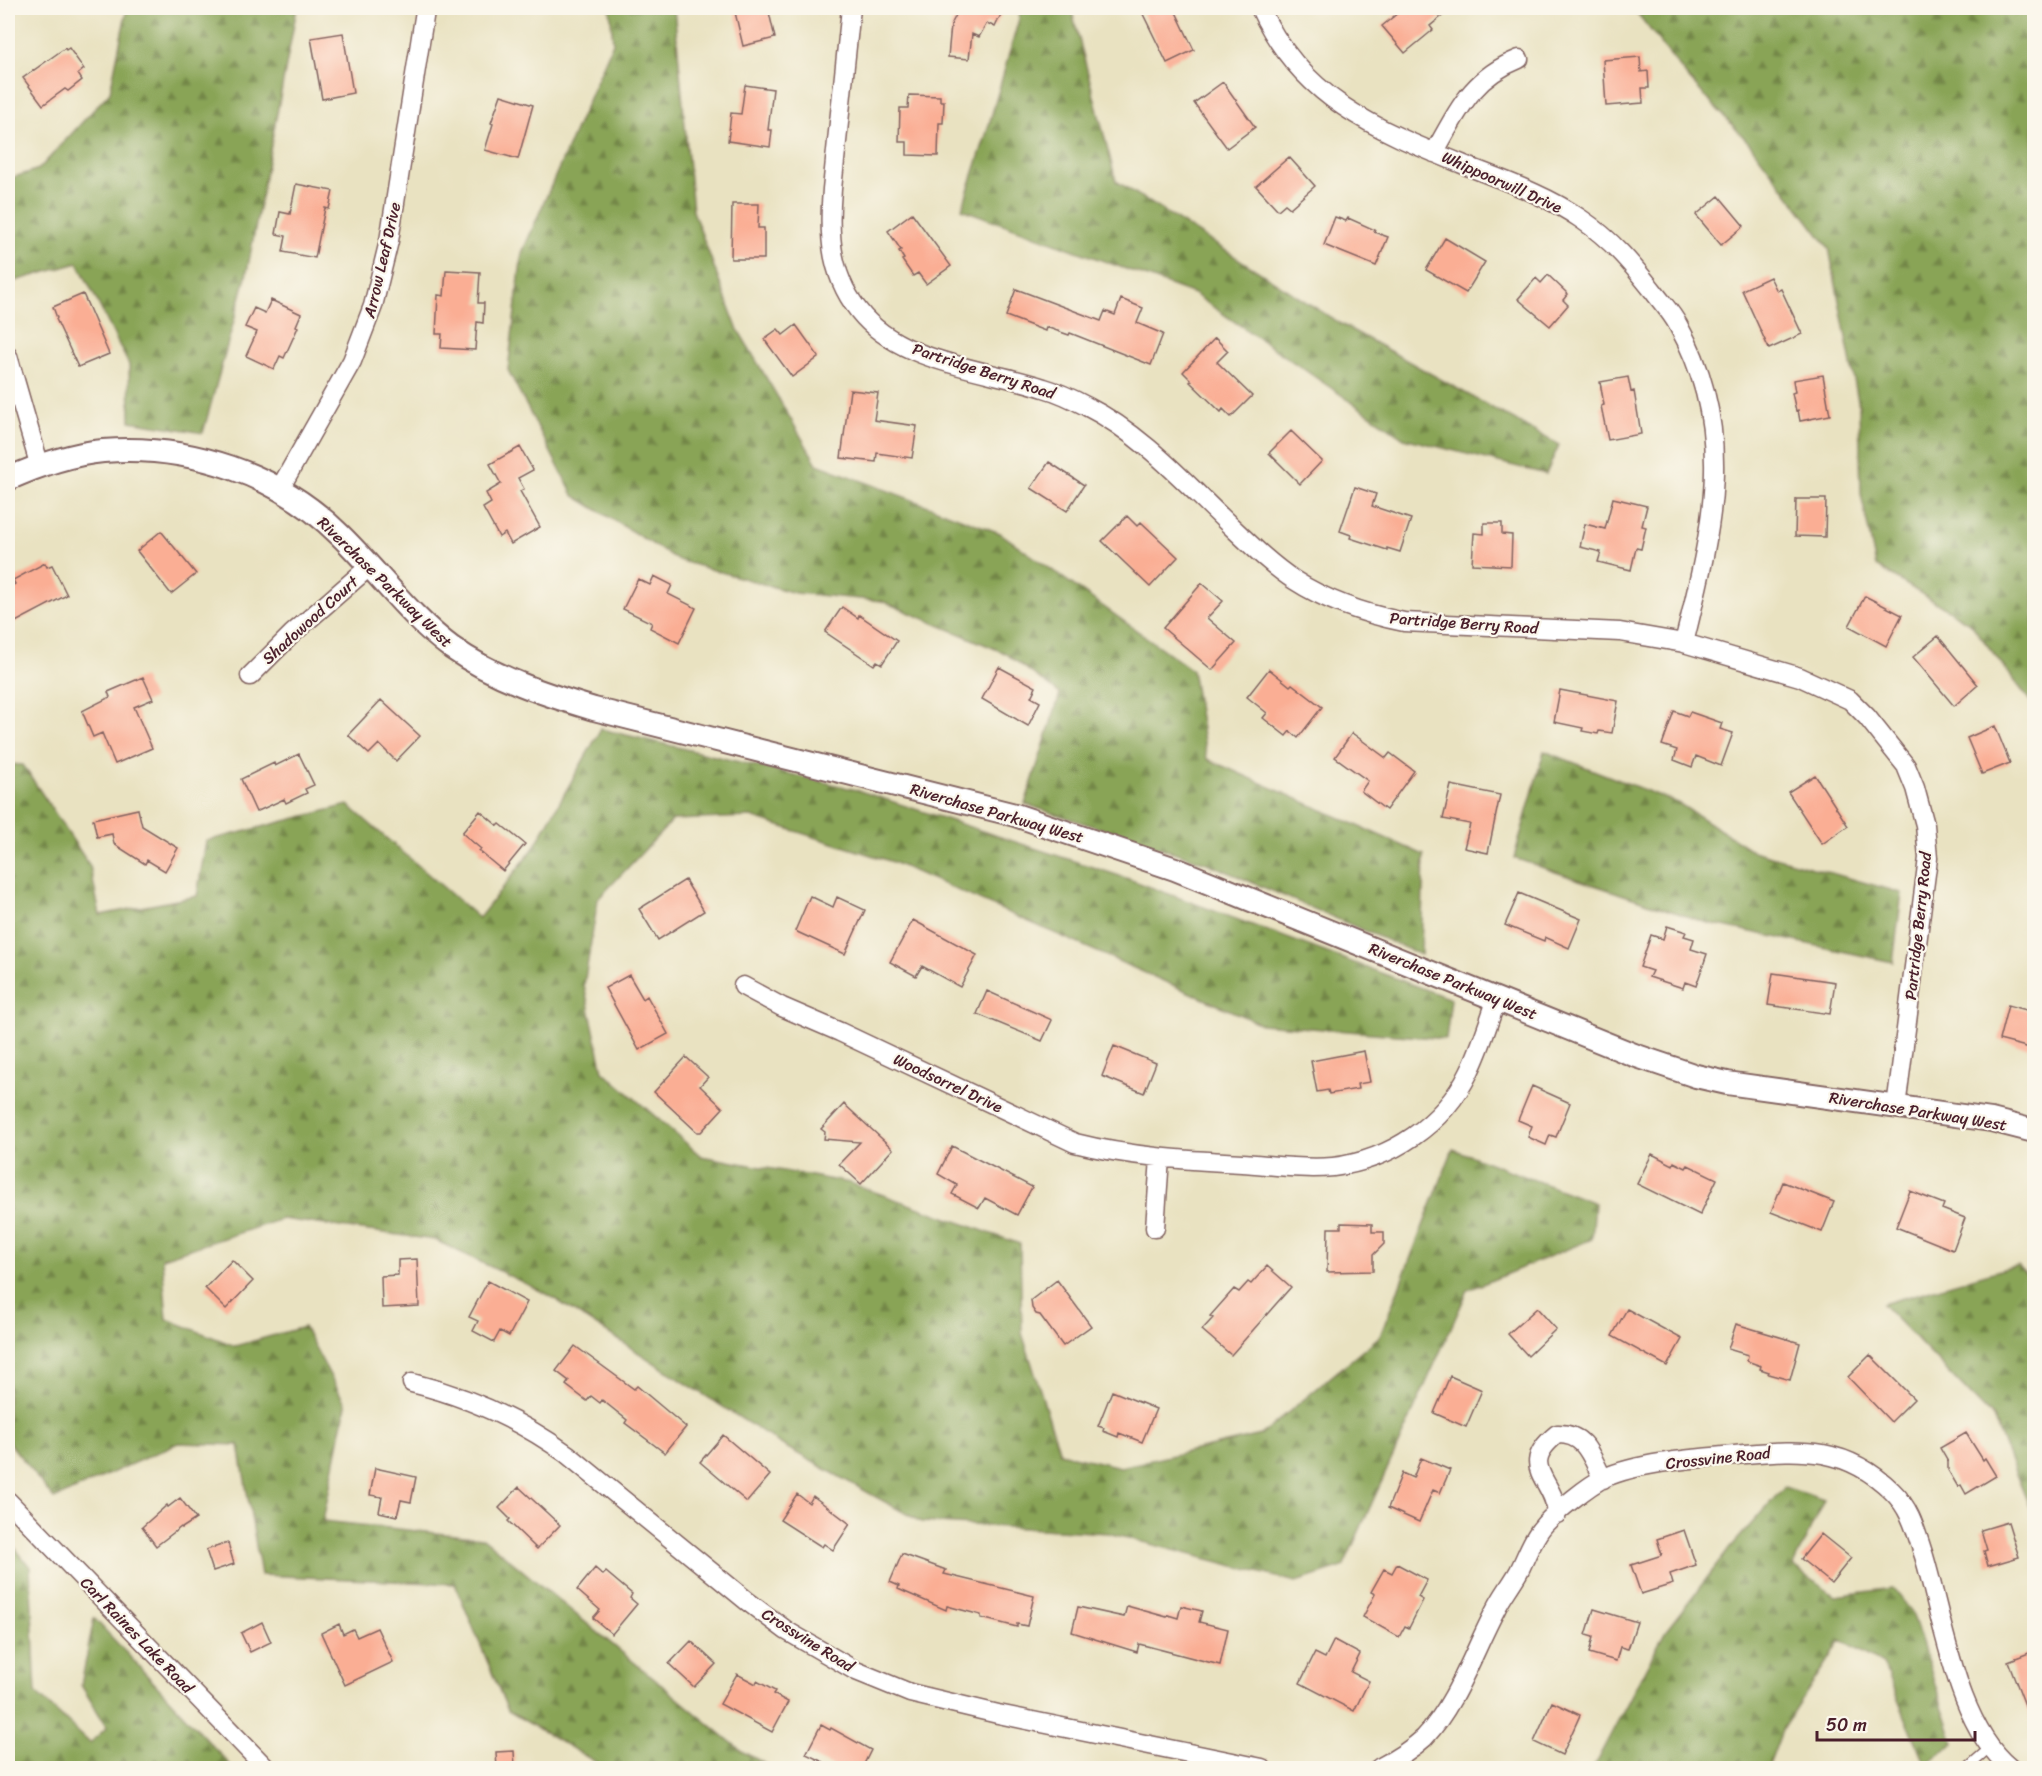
<svg xmlns="http://www.w3.org/2000/svg" width="2042" height="1776" font-family="Sriracha,sans-serif">
  <style>
    .forest { fill: url(#forest-firs); stroke: #6a6240; stroke-width: 1.5 }
    .building { fill: #faae94 }
    .lines { fill: none; stroke-linecap: round; stroke-linejoin: round }
    .service-casing { stroke: #826360; stroke-width: 12 }
    .minor-casing { stroke: #826360; stroke-width: 21 }
    .tertiary-casing { stroke: #826360; stroke-width: 26 }
    .service { stroke: #fff; stroke-width: 9 }
    .minor { stroke: #fff; stroke-width: 18 }
    .tertiary { stroke: #fff; stroke-width: 22 }
    .labels { text-anchor: middle; dominant-baseline: central; stroke-width: 4.5; stroke-linejoin: round; paint-order: stroke }
    .street-label { font-size: 16px; fill: #4a1f2b; stroke: #fbf7ec }
  </style>
  <defs>
    <pattern id="forest-firs" width="22" height="20" patternUnits="userSpaceOnUse" patternTransform="scale(1.5)"><rect width="22" height="20" fill="#89a456"/><path d="M5 1l3.5 6h-7zM16 11l3.5 6h-7z" fill="#728547"/></pattern>
  </defs>
  <rect width="100%" height="100%" fill="#fbf7ec"/>
  <filter id="ink" filterUnits="userSpaceOnUse"><feTurbulence type="fractalNoise" baseFrequency=".0167" numOctaves="2"/><feDisplacementMap in="SourceGraphic" scale="12" xChannelSelector="R" yChannelSelector="G"/><feConvolveMatrix kernelMatrix="1 2 1 2 8 2 1 2 1" color-interpolation-filters="sRGB"/></filter>
  <filter id="wash" filterUnits="userSpaceOnUse"><feTurbulence type="fractalNoise" baseFrequency=".008" numOctaves="4" result="noise"/><feDisplacementMap in="SourceGraphic" scale="24" xChannelSelector="R" yChannelSelector="G"/><feGaussianBlur stdDeviation="1.35" result="paint"/><feColorMatrix in="noise" values="0 0 0 0 0 0 0 0 0 0 0 0 0 0 0 0 0 1.4 0 .05"/><feComposite in="paint" operator="in"/></filter>
  <g filter="url(#wash)">
    <rect width="100%" height="100%" fill="#e9e2c1"/>
    <path class="forest" d="M127,8h170l-51,269 -43,156 -73,-12 -1,-56 -51,-102 -70,20v-104l31,-10 71,-77z
      M610,8h64l19,203 44,117 80,136 183,69 192,137 15,89 217,96 -3,100 -214,-92 -182,-59 35,-110 -55,-41 -123,-52 -87,-8 -117,-33 -105,-65 -65,-125 14,-117 91,-210z
      M1020,8h51l45,173 225,143 218,121 -13,29 -142,-36 -210,-144 -232,-85 24,-74 33,-116z
      M1633,8h401v698l-63,-82 -95,-58 -15,-72 -2,-88 -30,-158 -79,-104 -61,-65z
      M601,729l256,61 269,88 325,121 -5,40 -185,-15 -368,-162 -142,-45 -78,3 -75,79 -14,86 19,86 98,85 149,27 170,61 2,89 38,120 61,14 140,-32 119,-99 73,-187 142,54 -3,36 -124,51 -125,277 -47,15 -188,-49 -187,-11 -137,-76 -237,-152 -112,-54 -153,-21 -120,39 5,61 68,27 69,-19 42,78 -23,116 160,17 260,214 30,16h-167l-98,-57 -53,-127 -194,-9 -22,-130 -61,-2 -124,56 -46,-58v-677l15,1 67,101 10,49 97,-19 9,-55 142,-36 131,113 54,-69z
      M1544,751l134,52 75,48 149,42 -9,69 -189,-40 -190,-64z
      M2017,1265l17,18v235l-41,-100 -111,-114z
      M1784,1487l40,13 -31,66 42,30 58,-8 19,24 42,131 -29,21 -42,-100 -42,-24 -58,88 -15,40h-175l72,-136 66,-85z
      M8,1539l22,28 6,126 54,50 17,-16 -26,-42 13,-67 139,150h-225z"/>
    <g id="blocks">
      <path class="building" d="M734,8h34l7,30 -32,8z
        M956,8h48l-9,19 -8,-4 -8,14 -7,-3 -3,25 -21,-2 3,-32 8,-16z
        M1140,8h34l20,42 -27,13z
        M1404,8h48l-22,18 3,4 -28,23 -23,-27z
        M343,33l10,60 -31,6 -11,-61z
        M65,48l1,2 3,-2 15,21 -6,5 4,6 -14,11 -3,-2 -22,16 -20,-27z
        M1640,57l1,15 7,-1 1,17h-7l1,15 -37,3 -3,-46z
        M1223,82l32,45 -28,21 -33,-45z
        M745,85l28,4 -5,41h4l-2,17 -42,-6 3,-28 10,1z
        M501,95l32,10 -15,54 -33,-9 8,-26 -2,-1z
        M909,95l31,1v5h4l-1,22h-4l-1,33 -31,-1v-13h-8l1,-34h8z
        M1289,157l26,29 -25,22 -5,-4 -7,6 -22,-24z
        M296,184l37,7 -4,18 -4,-1 -10,50 -32,-6 3,-16 -10,-2 4,-22 10,2z
        M1719,196l25,30 -23,19 -25,-30z
        M732,204h27l-1,24h6v31h-33z
        M912,213l39,53 -25,18 -8,-11 -5,3 -11,-16 2,-1 -5,-8 2,-1 -13,-19z
        M1335,217l11,4 2,-3 27,12 -1,2 14,5 -12,29 -52,-21z
        M1445,238l40,24 -19,31 -40,-23z
        M446,270l34,2 -2,31h6l-1,20 -6,-1 -2,28 -34,-2 1,-14h-6l2,-39 6,1z
        M1548,275l20,19 -5,6 5,5 -18,21 -32,-27 18,-21 5,5z
        M1770,277l7,14 4,-2 21,45 -33,15 -27,-59z
        M1016,289l85,32 4,-10 10,4 6,-16 22,9 -6,15 26,11 -12,31 -81,-32 -1,2 -23,-8 -1,4 -39,-15z
        M83,294l26,60 -31,13 -22,-48 1,-1 -4,-11z
        M271,300l30,14 -5,12 2,1 -14,31 -4,-2 -6,13 -28,-13 11,-24 -12,-5 9,-19 11,5z
        M796,325l23,32 -27,20 -28,-38 14,-10 5,6z
        M1215,338l13,13 -11,11 35,34 -21,21 -8,-8 -2,3 -31,-30 2,-1 -9,-9z
        M1823,375l7,40 -30,6 -2,-11 -2,1 -4,-18 3,-1 -2,-12z
        M1628,377l3,15 3,-1 7,43 -33,6 -7,-34 3,-1 -4,-23z
        M850,390l28,3 -4,27 43,6 -5,32 -35,-5 -1,9 -35,-4z
        M1291,431l31,30 -22,23 -31,-31z
        M520,447l13,23 -15,8 6,11 -4,2 20,36 -29,17 -6,-11 -6,4 -16,-29 8,-5 -5,-10 15,-9 -11,-20z
        M1049,462l35,23 -17,26 -36,-23z
        M1355,487l21,7 -4,12 39,13 -11,33 -13,-4v2l-37,-12 1,-3 -11,-4z
        M1613,498l34,8 -5,20 4,1 -5,22 -5,-1 -5,22 -33,-8 3,-10 -21,-5 5,-23 20,5z
        M1796,499h30l-1,38 -30,-1z
        M1127,516l10,10 4,-4 37,35 -28,30 -48,-46z
        M1484,523h18v11l10,1 -1,31 -39,-2 2,-31 10,1z
        M161,531l35,43 -25,20 -34,-43z
        M45,563l2,4 5,-2 15,30 -59,31v-38l7,-4 -2,-4z
        M654,576l18,9 -4,9 28,14 -17,35 -29,-15 2,-5 -29,-14 15,-30 12,6z
        M1202,583l21,18 -16,17 29,25 -24,27 -49,-42z
        M1865,596l37,19 -16,31 -37,-20z
        M842,607l16,11 1,-3 38,26 -15,23 -5,-3 -3,4 -49,-33z
        M1938,636l40,49 -24,21 -41,-49z
        M999,667l37,20 -5,10 9,5 -12,24 -46,-27z
        M1269,669l21,17 2,-2 30,23 -24,31 -8,-7 -4,5 -23,-18 4,-5 -20,-16z
        M143,677l10,22 -19,8 18,41 -37,16 -13,-31 -9,4 -11,-26 28,-14 -2,-5z
        M1560,690l58,11 -6,32 -13,-2 -1,3 -16,-3 1,-3 -29,-6z
        M381,700l39,36 -24,25 -17,-17 -10,10 -21,-19z
        M1674,711l14,5 2,-4 32,11 -2,6 13,4 -12,33 -25,-10 -4,11 -18,-7 3,-10 -15,-5z
        M1995,726l15,37 -28,11 -15,-36z
        M1352,733l34,25 4,-5 24,18 -28,39 -25,-19 7,-10 -33,-24z
        M299,754l15,31 -9,4 2,4 -21,10 -2,-4 -28,13 -15,-33 33,-16 1,3z
        M1815,775l33,51 -26,18 -34,-52z
        M1451,785l49,10 -12,58 -24,-5 6,-24 -27,-5z
        M138,809l4,17 36,22 -13,23 -18,-11 -2,4 -31,-20 -2,-10 -15,3 -4,-18z
        M480,811l18,15 2,-2 25,20 -22,27 -24,-20 2,-2 -19,-16z
        M685,880l19,31 -46,29 -19,-31z
        M1519,893l62,26 -12,29 -24,-11 -1,4 -39,-16z
        M810,896l23,11 4,-10 28,13 -20,44 -50,-23z
        M913,920l64,35 -17,32 -38,-21 -6,10 -26,-14z
        M1667,926l19,6 -2,4 10,3 -3,10 16,5 -11,32 -11,-4 -2,6 -34,-11 3,-6 -12,-4 11,-32 12,4z
        M1773,973l62,9 -5,32 -62,-9z
        M629,975l14,24 4,-3 21,38 -29,16 -34,-62z
        M987,991l65,29 -10,21 -65,-27z
        M2008,1005l26,7v37l-35,-9z
        M1114,1046l42,17 -12,30 -42,-17z
        M1364,1051l6,31 -13,2 1,5 -29,5 -1,-4 -11,2 -6,-31z
        M686,1057l22,20 -8,9 23,22 -22,24h-4l-43,-40z
        M1532,1086l38,17 -14,34 -6,-2 -4,10 -18,-8 4,-11 -14,-6z
        M844,1104l49,45 -32,35 -22,-20 21,-22 -36,-3 1,-7 -4,-3z
        M952,1146l80,41 -15,28 -32,-17 -6,10 -27,-14 5,-9 -19,-11z
        M1652,1154l21,11 1,-3 12,6 2,-3 29,14 -17,36 -63,-31z
        M1783,1182l51,20 -12,30 -51,-20z
        M1910,1191l34,13 -2,5 23,9 -12,32 -57,-23z
        M1341,1223l31,1v8h12v12l-11,11v16l-46,1 1,-44h13z
        M417,1259l2,47 -37,2 -1,-32 17,-1v-15z
        M232,1260l21,21 -27,28 -21,-21z
        M1267,1266l24,21 -60,68 -29,-25 11,-12 -3,-2 24,-27 5,3 9,-10 3,2z
        M1057,1280l34,46 -28,20 -23,-31 -4,-1 -4,-6 -1,-8z
        M488,1281l39,21 -18,34 -9,-5 -6,11 -21,-11 5,-10 -9,-4z
        M1537,1308l19,21 -28,27 -20,-22z
        M1627,1309l55,30 -15,27 -55,-30z
        M1736,1324l64,19 -10,37 -22,-6 1,-2 -9,-3 1,-3 -14,-5 1,-6 -20,-6z
        M575,1346l59,43 3,-3 49,41 -21,26 -40,-30 2,-3 -25,-20 -2,3 -9,-7 -4,5 -21,-16 3,-4 -13,-10z
        M1870,1355l44,44 -23,23 -43,-45z
        M1450,1376l32,14 -16,37 -32,-14z
        M1112,1391l44,18 -14,33 -23,-9 -1,4 -15,-6 1,-3 -6,-2z
        M1966,1433l17,27 2,-2 11,18 -30,18 -5,-9 -3,2 -10,-17v-8l-8,-14z
        M723,1435l47,40 -23,27 -47,-40z
        M1421,1458l29,12 -10,23 -7,-3 -14,32 -31,-14 14,-35 11,5z
        M375,1468l41,9 -5,25 -10,-2 -4,16 -18,-4 3,-15 -12,-2z
        M519,1487l41,38 -23,24 -29,-28 2,-2 -11,-11z
        M797,1494l12,9 4,-7 37,28 -17,26 -9,-6 -2,3 -42,-27z
        M180,1498l16,21 -14,9 -1,-1 -25,19 -14,-19 25,-22 1,2z
        M2008,1522l11,35 -31,9 -4,-15 3,-1 -6,-20z
        M1684,1530l12,35 -26,9 3,10 -32,10 -10,-29 31,-10 -5,-16z
        M1821,1534l30,24 -20,25 -30,-24z
        M228,1543l6,21 -21,7 -7,-21z
        M902,1554l44,16 -2,4 90,22 -7,30 -10,-2v3l-36,-9v-3l-34,-9 -1,4 -48,-21 1,-3 -9,-4z
        M1397,1564l30,16 -9,17 5,3 -14,28 -4,-2 -6,11 -36,-20 12,-23 -4,-2 13,-23 8,4z
        M595,1568l8,7 3,-3 26,22 -2,4 7,6 -25,30 -19,-16 7,-8 -23,-20z
        M1127,1606l40,11 1,-2 10,3 3,-12 21,5 -3,11 29,7 -8,36 -81,-21 -2,8 -65,-20 6,-25 46,10z
        M1594,1609l43,13 -9,27 -8,-2 -4,14 -27,-8 4,-16 -7,-2z
        M262,1622l9,20 -21,10 -9,-19z
        M339,1624l4,10 10,-5 4,8 20,-9 16,34 -48,23 -24,-52z
        M1334,1640l26,14 -9,18 18,9 -15,30 -54,-28 15,-30 10,5z
        M691,1641l25,23 -22,23 -25,-23z
        M2034,1651v74l-1,1 -25,-65z
        M737,1674l19,10 1,-3 18,10 -2,3 15,8 -16,30 -52,-28z
        M1552,1702l28,13 -18,40 -28,-13z
        M821,1725l9,5 1,-2 40,22 -9,18h-26l-30,-14z
        M514,1751l1,17h-18l-1,-16z"/>
    </g>
  </g>
  <g filter="url(#ink)">
    <use href="#blocks" fill-opacity="0" stroke="#826360" stroke-width="1.5"/>
    <g class="lines">
      <defs>
        <path id="service" d="M1967,1768l23,-20"/>
        <path id="minor" d="M851,8l-19,181c-4,47 -2,90 32,128 43,47 122,52 180,71 14,4 29,11 42,18 58,29 102,80 149,124 19,18 38,36 59,50 34,22 71,34 110,42l216,10 64,11 116,34 50,23 17,17 39,49 9,22 10,37 3,33 -32,249
          M1260,8c41,90 115,121 202,156 40,16 83,30 119,55 31,21 50,44 73,73 8,11 18,21 24,33 60,107 33,207 6,318
          M1434,153c24,-42 37,-75 85,-94
          M8,356l32,111
          M279,490l73,-129 21,-55 16,-65 36,-230
          M250,676l42,-42 78,-68
          M743,986l39,21 58,25 235,111c55,14 111,17 167,20 30,2 62,7 91,4 58,-7 111,-43 136,-95 12,-24 19,-49 28,-73
          M1155,1228l5,-70
          M412,1383c57,14 108,37 155,71l180,147 40,30 69,40 54,22 88,21 264,54
          M8,1501l258,267
          M1557,1514c-3,-36 -41,-47 0,-80 29,-1 34,23 46,45
          M1379,1768c15,-8 32,-18 45,-30 32,-33 50,-88 72,-129 6,-13 16,-25 23,-38 8,-16 14,-34 26,-47 12,-13 44,-39 59,-46 38,-17 99,-20 141,-24 58,-5 102,-7 147,37 19,18 24,41 32,65 19,63 33,170 86,212"/>
        <path id="tertiary" d="M8,479c29,-13 63,-25 95,-28 86,-7 176,23 237,84 38,37 70,82 112,113 43,30 92,46 142,61l421,106 160,54 459,186 62,21 31,7 264,37 43,11"/>
      </defs>
      <use href="#service" class="service-casing"/>
      <use href="#minor" class="minor-casing"/>
      <use href="#tertiary" class="tertiary-casing"/>
      <use href="#service" class="service"/>
      <use href="#minor" class="minor"/>
      <use href="#tertiary" class="tertiary"/>
    </g>
  </g>
  <g class="labels">
    <g class="street-label">
      <text transform="translate(1502 182) rotate(24)">Whippoorwill Drive</text>
      <text transform="translate(382 260) rotate(-77)">Arrow Leaf Drive</text>
      <text transform="translate(984 371) rotate(18)">Partridge Berry Road</text>
      <text transform="translate(385 582) rotate(44)">Riverchase Parkway West</text>
      <text transform="translate(310 620) rotate(-42)">Shadowood Court</text>
      <text transform="translate(1464 623) rotate(4)">Partridge Berry Road</text>
      <text transform="translate(997 813) rotate(16)">Riverchase Parkway West</text>
      <text transform="translate(1918 926) rotate(-84)">Partridge Berry Road</text>
      <text transform="translate(1453 981) rotate(22)">Riverchase Parkway West</text>
      <text transform="translate(948 1083) rotate(25)">Woodsorrel Drive</text>
      <text transform="translate(1918 1111) rotate(9)">Riverchase Parkway West</text>
      <text transform="translate(1718 1458) rotate(-6)">Crossvine Road</text>
      <text transform="translate(137 1635) rotate(46)">Carl Raines Lake Road</text>
      <text transform="translate(808 1640) rotate(32)">Crossvine Road</text>
    </g>
  </g>
  <rect width="2042" height="1776" fill="none" stroke="#fbf7ec" stroke-width="30"/>
  <path d="M1817 1731v9h158v-9" fill="none" stroke="#4a1f2b" stroke-width="3"/>
  <text x="1826" y="1731" font-size="18" fill="#4a1f2b" stroke="#fbf7ec" stroke-width="4.5" paint-order="stroke">50 m</text>
</svg>
